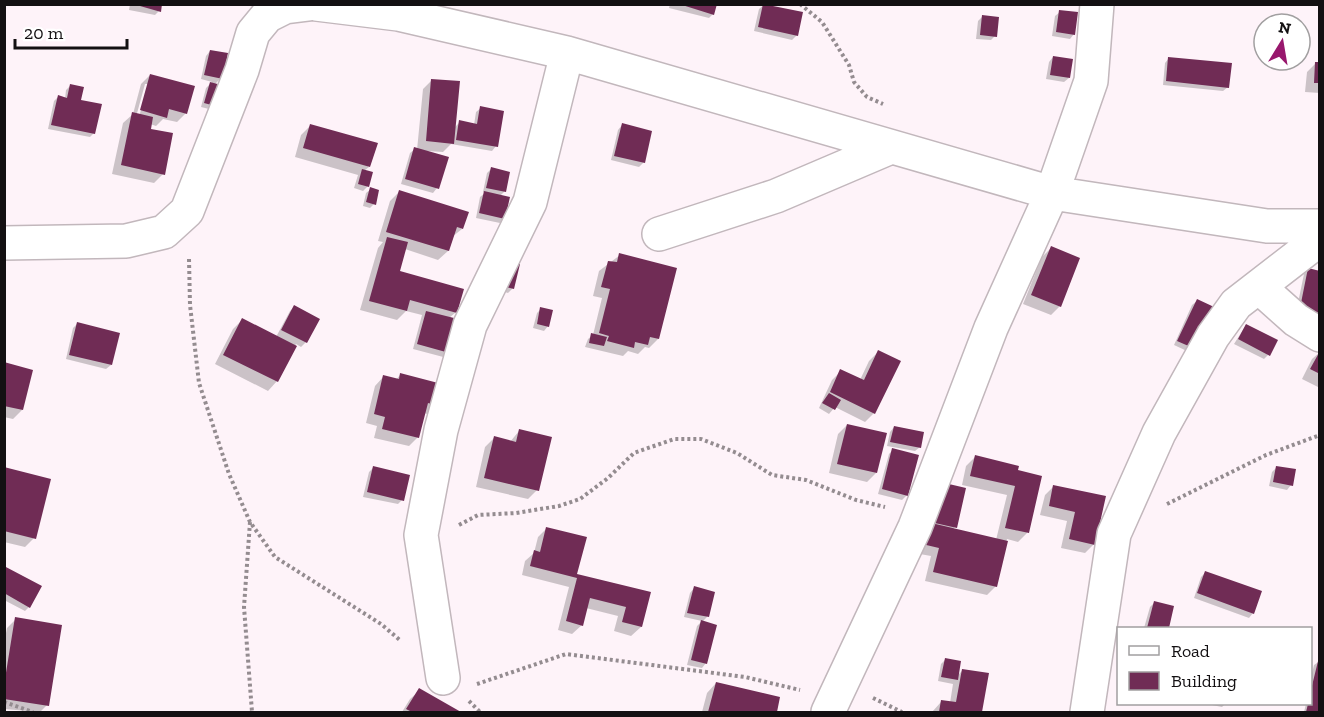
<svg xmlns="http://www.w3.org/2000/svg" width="1324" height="717" font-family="'Zilla Slab',serif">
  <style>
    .shadow { fill: #0003; fill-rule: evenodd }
    .building { fill: #702c55 }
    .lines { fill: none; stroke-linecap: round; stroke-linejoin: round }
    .street-casing { stroke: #c2b7bc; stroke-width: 36 }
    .path { stroke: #948c90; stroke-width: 4; stroke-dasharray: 3 3; stroke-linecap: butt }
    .street { stroke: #fff; stroke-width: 33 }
  </style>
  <rect width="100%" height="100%" fill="#fef3f9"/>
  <path class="shadow" d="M130,4h31l-2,7 -4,4 -26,-5z
    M670,4h46l-3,10 -4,4 -40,-10z
    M764,5l33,30 -5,5 -38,-9 5,-22z
    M1060,12l14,22 -4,5 -18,-3 3,-20z
    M982,17l13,19 -4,4 -15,-1 2,-18z
    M210,51l11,27 -6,6 -2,26 -12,-3 5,-19 6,-6 -11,-3 5,-23z
    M1053,57l16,21 -5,4 -18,-3 3,-17z
    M1169,58l59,29 -5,4 -60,-6 2,-22z
    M1316,63l4,1v29l-15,-1 2,-20z
    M150,75l36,38 -9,9 -14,-3 -7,7 -6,-2 -1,6 14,44 -9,9 -42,-9 11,-51 10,-9 8,-30zM145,84h3l-9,33h-3z
    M432,80l22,48 6,-6 14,3 2,-13 5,-4 15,38 -4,5 -41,-7 -8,8 -17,-1 11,37 -4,5 -32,-9 9,-31 5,-4 2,1 6,-61z
    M71,85l23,48 -4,4 -42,-8 6,-28 4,-4 7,2 1,-9z
    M622,125l22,37 -5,5 -28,-7 7,-30z
    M310,126l59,41 -5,4 4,15 -5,5 -9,-3 4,-13 -63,-18 6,-22z
    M492,168l16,5 -4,19 -4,4 4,22 -4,5 -24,-5 4,-21 5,-4 -2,-1 4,-19z
    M371,189l3,15 -4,4 -7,-2 3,-13z
    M399,192l63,37 -10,8 -4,14 -10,9 -33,-11 -7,23 64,18 -7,23 -6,5 -2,40 -34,-9 9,-34 -16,-4 -9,9 -37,-10 18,-62 5,-6 -5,-1 12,-40z
    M1051,248l9,58 -9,9 -28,-11 19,-47z
    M620,255l38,84 -9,9 -4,-1 -7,7 -10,-3 -5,5 -38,-9 3,-8 5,-4 9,-37 -9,-2 6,-25z
    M504,267l9,21 -5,5 -10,-3z
    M1309,270l8,52h-23l10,-48z
    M1197,301l5,57 -28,-13 18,-40z
    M294,307l24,12 -12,23 -5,5 -5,-3 -19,37 -9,10 -53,-27 18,-35 9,-9 34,17 14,-26z
    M541,309l7,17 -4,5 -11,-3 4,-15z
    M77,324l34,41 -5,4 -40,-10 7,-31z
    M1246,325l22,30 -4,4 -30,-15z
    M878,352l-4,61 -9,9 -30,-15 -6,7 -10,-6 13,-28 9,-9 19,9 9,-19z
    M1320,352v36l-18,-9 10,-20z
    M4,364l18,46 -9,9 -9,-2z
    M400,375l36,30 -9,9 -3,-1 -6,24 -9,9 -35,-8 3,-12 -11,-3 9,-37 9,-10 12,4z
    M847,425l29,48 -9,9 -38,-9 9,-39z
    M894,427l26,20 -5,4 -28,-5 3,-14z
    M519,431l18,59 -9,9 -52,-12 9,-40 9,-9 16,4z
    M893,450l14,45 -5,5 -24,-6 11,-40z
    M975,457l42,10 10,66 -9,9 -11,-3 -11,47 -9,9 -62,-14 6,-25 -17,-3 18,-66 23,40 -3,3 44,10 11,-45 -45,-10 4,-19z
    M374,467l28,33 -4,4 -35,-7 6,-25z
    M1277,467l14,18 -4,5 -18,-4 3,-14z
    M4,469l30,69 -9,9 -21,-5z
    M1054,486l50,11 -10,47 -9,9 -24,-5 6,-27 -27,-6 5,-20z
    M547,528l29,47 73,18 -8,34 -10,9 -17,-5 4,-15 -32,-8 -4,17 -10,9 -14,-4 11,-43 -47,-12 3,-14 9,-8 4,-16z
    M4,567l25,40 -4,4 -21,-11z
    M1205,573l48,40 -4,5 -55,-20 7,-21z
    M694,588l13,29 -5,5 4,41 -4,5 -15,-3 10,-39 5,-5 -18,-4 6,-24z
    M1154,603l19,4 -5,21h-24l6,-21z
    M16,619l31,86 -7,7 -36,-3v-66l3,-15z
    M945,660l12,16 6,-6 24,4 -7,38h-48l9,-10 9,1 3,-19 -15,-3 3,-17z
    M1320,661v51h-16l2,-8h4v-22l4,-17z
    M716,683l63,16 -4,13h-73l5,-19z
    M420,690l38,22h-56l8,-13z
    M1207,704h18l-3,3z"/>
  <path class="building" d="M133,4h29l-1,8z
    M679,4h38l-3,11z
    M763,4l40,8 -5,24 -40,-9z
    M1059,10l19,2 -3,23 -19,-3z
    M982,15l17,2 -2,20 -17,-2z
    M210,50l18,3 -5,26 -19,-4z
    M1053,56l20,3 -3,19 -20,-3z
    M1168,57l64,6 -3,25 -63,-7z
    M1315,62h5v21h-6z
    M150,74l45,12 -8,28 -18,-5 -2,9 -27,-8z
    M431,79l29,2 -6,63 -28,-3z
    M210,82l15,4 -6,21 -15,-4z
    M70,84l14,3 -3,13 21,4 -7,30 -44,-9 7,-30 9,3z
    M480,106l24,5 -6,36 -42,-7 3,-20 18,4z
    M132,112l21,5 -2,12 22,4 -8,42 -44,-10z
    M622,123l30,8 -7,32 -31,-7z
    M310,124l68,19 -8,24 -67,-19z
    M414,147l35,10 -10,32 -34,-10z
    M491,167l19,5 -4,20 -20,-4z
    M362,169l11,3 -4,15 -11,-3z
    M370,187l9,3 -3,15 -10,-3z
    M399,190l70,22 -6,17 -6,-2 -8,24 -63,-19z
    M484,191l26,6 -5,22 -26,-6z
    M387,237l21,5 -8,29 64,18 -7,24 -47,-13 -3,11 -38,-10z
    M1051,246l29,12 -19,49 -30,-12z
    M619,253l58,15 -18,71 -9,-2 -2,8 -13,-3 -1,6 -27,-7 2,-5 -10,-3 11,-44 -9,-2 7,-26 9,1z
    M507,261l13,3 -6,25 -13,-3z
    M1308,268l12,3v44l-22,3z
    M1197,299l30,14 -20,41 -30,-13z
    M294,305l26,14 -13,24 -26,-13z
    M540,307l13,3 -4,17 -12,-3z
    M426,311l36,9 -9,34 -36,-10z
    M242,318l55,28 -19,36 -55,-27z
    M77,322l43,11 -8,32 -43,-10z
    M1246,324l32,16 -8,16 -32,-17z
    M591,333l16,4 -3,9 -15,-3z
    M878,350l23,11 -26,53 -45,-22 10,-23 24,11z
    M1320,351v23l-10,-5z
    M4,362l29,8 -10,40 -19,-4z
    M400,373l42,11 -5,22 -9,-3 -9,35 -37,-9 3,-12 -11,-3 9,-39 16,4z
    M829,393l12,7 -6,10 -13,-7z
    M847,424l40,9 -10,40 -40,-9z
    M894,426l30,6 -3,16 -31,-6z
    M519,429l33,8 -13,54 -55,-13 10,-42 22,6z
    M892,448l27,7 -11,41 -26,-7z
    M975,455l44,11 -1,4 24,6 -13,57 -24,-5 10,-42 -45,-10z
    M373,466l37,9 -6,26 -37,-9z
    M1276,466l20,3 -3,17 -20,-4z
    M4,467l47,12 -15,60 -32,-8z
    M936,481l30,7 -9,40 -31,-7z
    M1053,485l53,11 -11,49 -26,-6 6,-27 -26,-6z
    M927,522l81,19 -11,46 -64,-15 6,-24 -17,-4z
    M546,527l41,10 -10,37 74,18 -9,35 -20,-5 4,-15 -36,-9 -7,28 -17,-5 11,-43 -47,-12 4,-16 6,2z
    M4,566l38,20 -12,22 -26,-15z
    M1205,571l57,20 -8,23 -57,-21z
    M694,586l21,6 -6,25 -22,-4z
    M1154,601l20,5 -5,22h-22z
    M15,617l47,8 -13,81 -45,-7v-14z
    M701,620l16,5 -10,39 -16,-4z
    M1319,657l1,55h-14l2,-8h2v-10z
    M945,658l16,3 -3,19 -17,-3z
    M962,669l27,4 -7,39h-43l2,-12 15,2z
    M716,682l64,15 -3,15h-69z
    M419,688l42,24h-49l-6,-3z"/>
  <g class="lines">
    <defs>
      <path id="street" d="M316,4l82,10 169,39 485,140 215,33h53
        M659,234l117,-38 115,-49
        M4,243l122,-2 38,-9 23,-21 55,-141 11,-37 14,-17 18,-9 24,-3
        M1259,287l37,33 24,15
        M443,678l-22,-143 20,-105 29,-105 60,-123 37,-149
        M828,712l87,-185 76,-199 61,-135 39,-112 6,-77
        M1087,712l27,-178 45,-101 54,-97 23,-32 84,-65"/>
    </defs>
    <use href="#street" class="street-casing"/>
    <path class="path" d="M800,4l22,18 27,43 5,17 13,15 16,7
      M189,259l1,46 9,78 30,91 21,48 25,35 106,67 20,17
      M1167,504l99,-49 54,-20
      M250,522l-6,85 8,105
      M459,525l19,-10 38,-2 43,-7 21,-7 28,-21 26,-25 40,-14h27l36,14 35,22 34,5 50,20 29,7
      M477,684l89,-30 179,23 55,13
      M873,698l29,14
      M469,701l11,11
      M4,702l29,10"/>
    <use href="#street" class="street"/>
  </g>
  <rect width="1324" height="717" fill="none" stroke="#131012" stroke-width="12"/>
  <rect x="1117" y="627" width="195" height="78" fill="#ffffff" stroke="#a19fa0" stroke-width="1.5"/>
  <rect x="1129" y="646" width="30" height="9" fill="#ffffff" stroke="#a19fa0" stroke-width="1.5"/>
  <text x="1171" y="657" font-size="18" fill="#131012">Road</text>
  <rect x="1129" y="672" width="30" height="18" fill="#702c55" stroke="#a19fa0" stroke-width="1.5"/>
  <text x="1171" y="687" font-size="18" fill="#131012">Building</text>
  <g transform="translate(1282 42) rotate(11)"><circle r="28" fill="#ffffff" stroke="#a19fa0" stroke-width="1.5"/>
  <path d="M0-4.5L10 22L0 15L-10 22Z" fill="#98176d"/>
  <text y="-9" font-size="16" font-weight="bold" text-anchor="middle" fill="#131012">N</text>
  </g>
  <path d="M15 39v9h112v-9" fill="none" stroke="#131012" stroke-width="3"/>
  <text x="24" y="39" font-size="18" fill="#131012" stroke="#ffffff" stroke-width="4.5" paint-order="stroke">20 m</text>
</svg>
